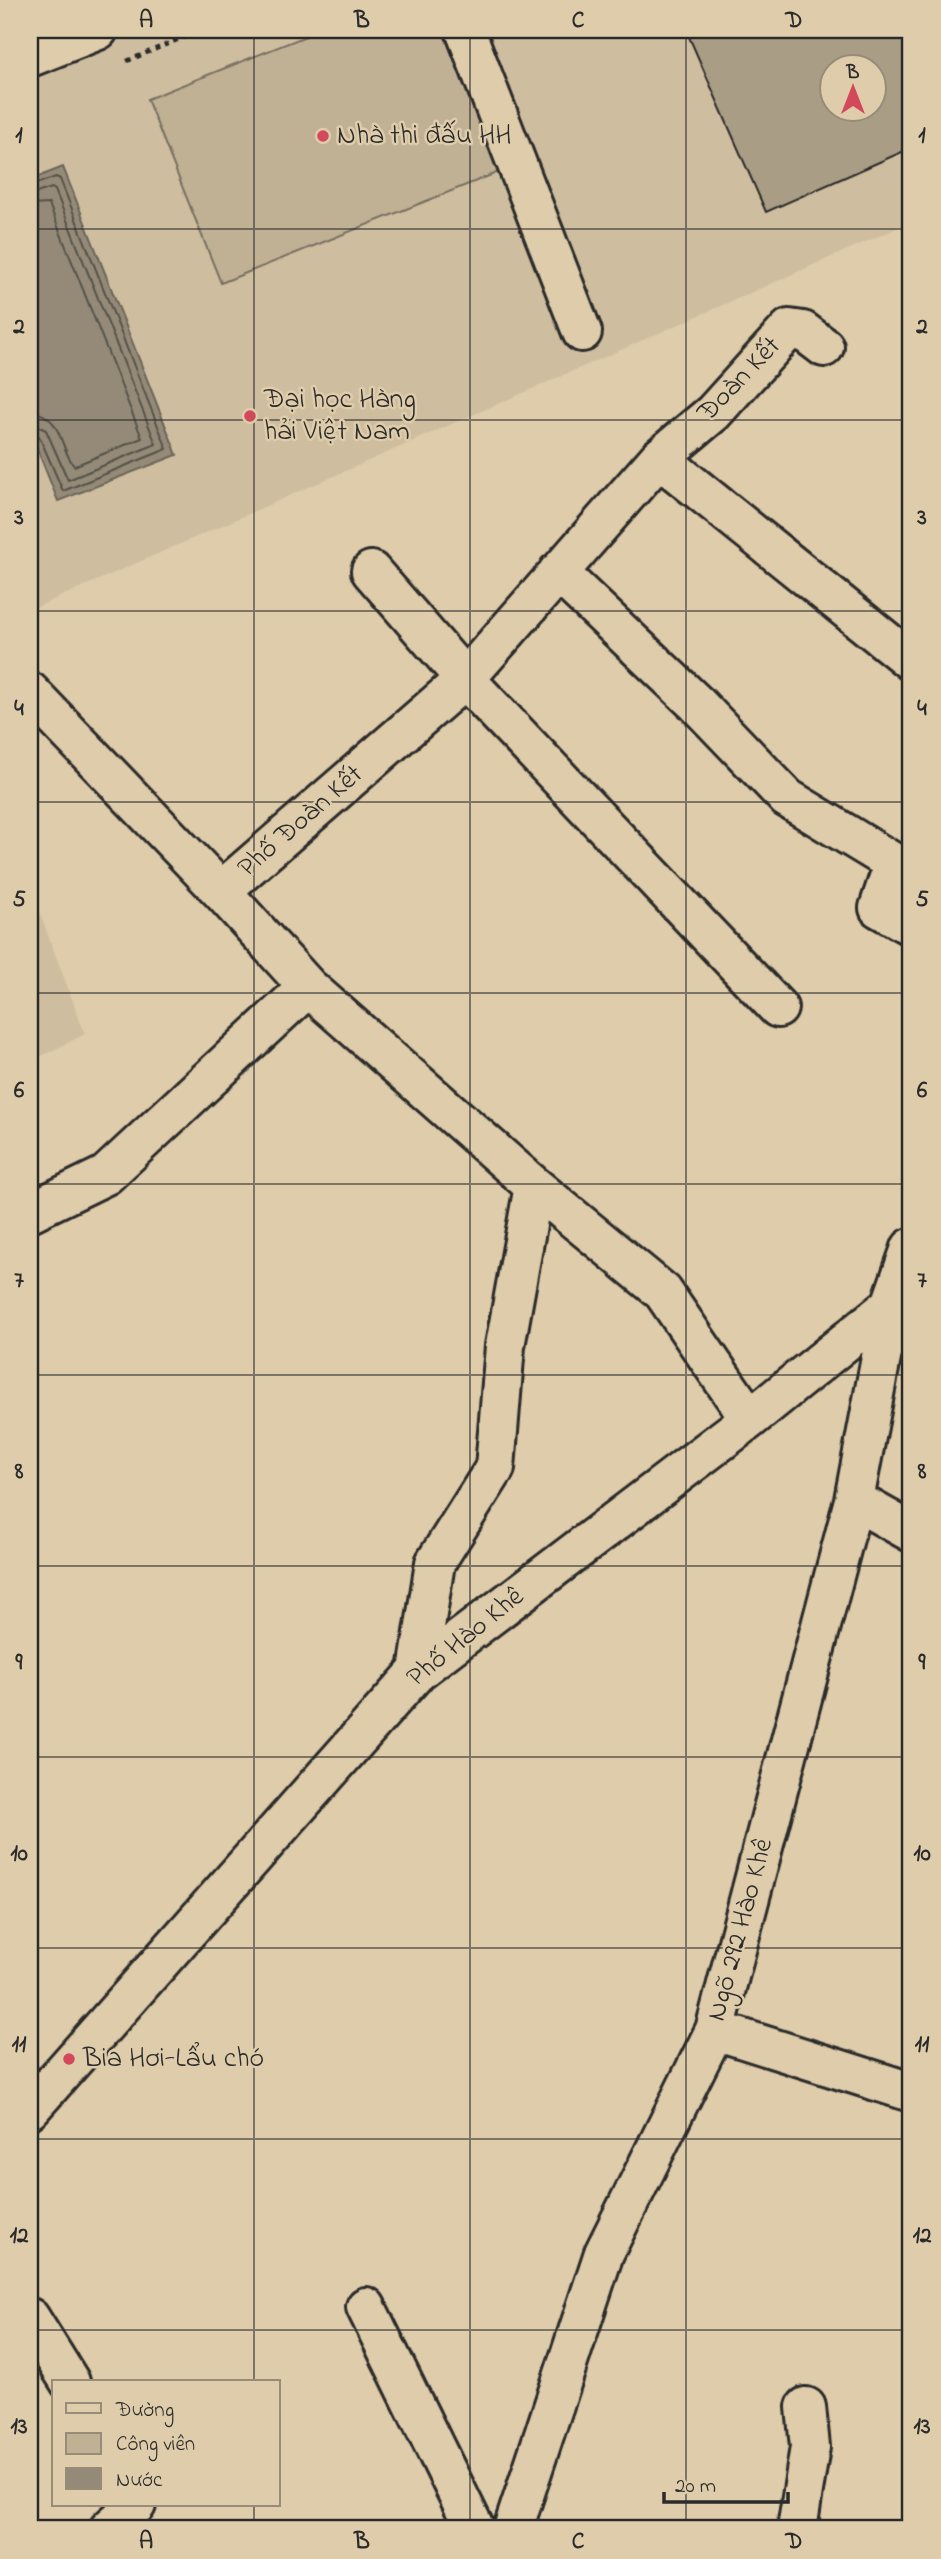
<svg xmlns="http://www.w3.org/2000/svg" width="941" height="2559" font-family="'Indie Flower',sans-serif">
  <style>
    .built { fill: #cebe9f; fill-rule: evenodd }
    .green { fill: #c0b195; stroke: #766e60; stroke-width: 2 }
    .water { fill: #948a77; stroke: #6a6459; stroke-width: 2 }
    .lines { fill: none; stroke-linecap: round; stroke-linejoin: round }
    .shore { stroke: #555149; stroke-width: 2 }
    .building { fill: #a99d85; stroke: #2b2b2b; stroke-width: 2; fill-rule: evenodd }
    .minor-casing { stroke: #2b2b2b; stroke-width: 44 }
    .path { stroke: #2b2b2b; stroke-width: 4.5; stroke-dasharray: 5 5; stroke-linecap: butt }
    .minor { stroke: #deccaa; stroke-width: 38 }
    .grid { fill: none; stroke: #2b2b2b; stroke-width: 2; stroke-opacity: 0.55 }
    .poi-dot { fill: #d1495b; stroke: #deccaa; stroke-width: 2.5 }
    .labels { text-anchor: middle; dominant-baseline: central; stroke-width: 5; stroke-linejoin: round; paint-order: stroke }
    .poi-label { font-size: 28px; fill: #2b2b2b; stroke: #deccaa; text-anchor: start }
    .street-label { font-size: 28px; fill: #2b2b2b; stroke: #deccaa }
    .neatline { fill: none; stroke: #2b2b2b; stroke-width: 2.5 }
    .grid-label { font-size: 23px; text-anchor: middle; font-weight: bold; fill: #2b2b2b }
  </style>
  <rect width="100%" height="100%" fill="#deccaa"/>
  <filter id="ink" filterUnits="userSpaceOnUse"><feTurbulence type="fractalNoise" baseFrequency=".0143" numOctaves="2"/><feDisplacementMap in="SourceGraphic" scale="14" xChannelSelector="R" yChannelSelector="G"/><feConvolveMatrix kernelMatrix="1 2 1 2 8 2 1 2 1" color-interpolation-filters="sRGB"/></filter>
  <g filter="url(#ink)">
    <path class="built" d="M30,30h881v192l-881,388zM832,66h42v42h-42z
      M30,887l55,147 -55,28z"/>
    <path class="green" d="M321,30h122l56,142 -278,111 -74,-184z"/>
    <path class="water" d="M63,167l114,288 -119,46 -28,-70v-251z"/>
    <g class="lines">
      <path class="shore" d="M30,186l26,-9 4,2 107,270 -104,42 -24,-55 -9,-5
        M30,195l22,-7 3,2 101,254 -88,36 -22,-50 -16,-7
        M30,205l19,-1 93,234 -68,28c-15,-19 -12,-53 -44,-54"/>
    </g>
    <path class="building" d="M686,30h225v118l-145,64zM832,66h42v42h-42z"/>
    <g class="lines">
      <defs>
        <path id="minor" d="M465,30l117,302
          M30,57l68,-27
          M659,458l252,203
          M371,571l94,108 313,329
          M558,572l139,132 90,94 107,65 -15,45 32,18
          M30,692l191,199
          M308,987l226,199 129,106 87,127
          M30,1212l76,-37 202,-188 -87,-96 244,-212 194,-221 54,-45 76,-84 14,2 21,16
          M854,1500l57,32
          M418,1671l17,-108 60,-95 10,-122 29,-160
          M715,2030l196,62
          M30,2109l388,-438 332,-252 141,-114 20,-57
          M366,2307l109,222
          M30,2318l40,64
          M109,2529l27,-24
          M513,2529l91,-276 111,-223 139,-530 37,-195
          M797,2529l13,-82 -4,-40"/>
      </defs>
      <use href="#minor" class="minor-casing"/>
      <path class="path" d="M127,61l74,-31"/>
      <use href="#minor" class="minor"/>
    </g>
  </g>
  <path class="grid" d="M254,30v2352M470,30v2499M686,30v2499M30,229h881M30,420h881M30,611h881M30,802h881M30,993h881M30,1184h881M30,1375h881M30,1566h881M30,1757h881M30,1948h881M30,2139h881M30,2330h881M254,2505v24"/>
  <g class="poi-dot">
    <circle cx="323" cy="136" r="7"/>
    <circle cx="250" cy="416" r="7"/>
    <circle cx="69" cy="2059" r="7"/>
  </g>
  <g class="labels">
    <g class="poi-label">
      <text x="337" y="136">Nhà thi đấu HH</text>
      <text x="264" y="400">Đại học Hàng<tspan x="264" dy="32">hải Việt Nam</tspan></text>
      <text x="83" y="2059">Bia Hơi-Lẩu chó</text>
    </g>
    <g class="street-label">
      <text transform="translate(740 380) rotate(-46)">Đoàn Kết</text>
      <text transform="translate(301 822) rotate(-41)">Phố Đoàn Kết</text>
      <text transform="translate(466 1638) rotate(-39)">Phố Hào Khê</text>
      <text transform="translate(741 1930) rotate(-75)">Ngõ 292 Hào Khê</text>
    </g>
  </g>
  <rect width="941" height="2559" fill="none" stroke="#deccaa" stroke-width="77"/>
  <rect x="52" y="2380" width="228" height="126" fill="#deccaa" stroke="#968c77" stroke-width="2"/>
  <rect x="66" y="2403" width="35" height="10" fill="#deccaa" stroke="#968c77" stroke-width="2"/>
  <text x="116" y="2416" font-size="21" fill="#2b2b2b">Đường</text>
  <rect x="66" y="2433" width="35" height="21" fill="#c0b195" stroke="#968c77" stroke-width="2"/>
  <text x="116" y="2450" font-size="21" fill="#2b2b2b">Công viên</text>
  <rect x="66" y="2468" width="35" height="21" fill="#948a77" stroke="#968c77" stroke-width="2"/>
  <text x="116" y="2486" font-size="21" fill="#2b2b2b">Nước</text>
  <g transform="translate(853 88)"><circle r="33" fill="#deccaa" stroke="#968c77" stroke-width="2"/>
  <path d="M0-5L12 26L0 18L-12 26Z" fill="#d1495b"/>
  <text y="-10" font-size="19" font-weight="bold" text-anchor="middle" fill="#2b2b2b">B</text>
  </g>
  <path d="M664 2492v10h124v-10" fill="none" stroke="#2b2b2b" stroke-width="3.5"/>
  <text x="675" y="2492" font-size="21" fill="#2b2b2b" stroke="#deccaa" stroke-width="5" paint-order="stroke">20 m</text>
  <rect x="38" y="38" width="864" height="2482" class="neatline"/>
  <g class="grid-label">
    <text x="146" y="27">A</text>
    <text x="362" y="27">B</text>
    <text x="578" y="27">C</text>
    <text x="794" y="27">D</text>
    <text x="19" y="142">1</text>
    <text x="922" y="142">1</text>
    <text x="19" y="333">2</text>
    <text x="922" y="333">2</text>
    <text x="19" y="524">3</text>
    <text x="922" y="524">3</text>
    <text x="19" y="715">4</text>
    <text x="922" y="715">4</text>
    <text x="19" y="906">5</text>
    <text x="922" y="906">5</text>
    <text x="19" y="1097">6</text>
    <text x="922" y="1097">6</text>
    <text x="19" y="1287">7</text>
    <text x="922" y="1287">7</text>
    <text x="19" y="1478">8</text>
    <text x="922" y="1478">8</text>
    <text x="19" y="1669">9</text>
    <text x="922" y="1669">9</text>
    <text x="19" y="1860">10</text>
    <text x="922" y="1860">10</text>
    <text x="19" y="2051">11</text>
    <text x="922" y="2051">11</text>
    <text x="19" y="2242">12</text>
    <text x="922" y="2242">12</text>
    <text x="19" y="2433">13</text>
    <text x="922" y="2433">13</text>
    <text x="146" y="2548">A</text>
    <text x="362" y="2548">B</text>
    <text x="578" y="2548">C</text>
    <text x="794" y="2548">D</text>
  </g>
</svg>
